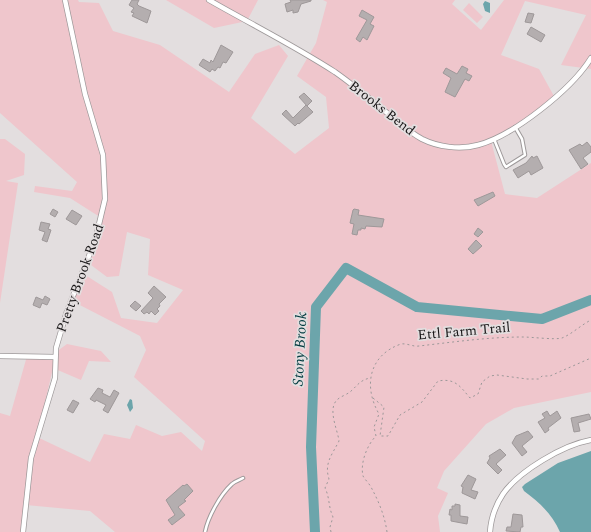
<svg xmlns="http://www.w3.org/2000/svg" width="591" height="532" font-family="Spectral,serif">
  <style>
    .green { fill: #efc6cc }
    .water { fill: #6ca5ab }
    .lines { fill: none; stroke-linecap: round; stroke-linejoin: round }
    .river { stroke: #6ca5ab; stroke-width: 10 }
    .building { fill: #b4aeaf; stroke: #9e9899 }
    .service-casing { stroke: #9e999a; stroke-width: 4.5 }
    .minor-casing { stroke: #9e999a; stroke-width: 6 }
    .path { stroke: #9c9899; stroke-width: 1; stroke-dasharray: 2 3; stroke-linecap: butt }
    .service { stroke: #fff; stroke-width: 2.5 }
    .minor { stroke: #fff; stroke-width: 4.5 }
    .labels { text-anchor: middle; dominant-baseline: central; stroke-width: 3.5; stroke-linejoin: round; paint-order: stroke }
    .street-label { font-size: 14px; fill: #181617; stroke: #e3dedf }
    .water-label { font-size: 15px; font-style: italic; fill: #023b40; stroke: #e3dedf }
  </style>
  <rect width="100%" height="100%" fill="#e3dedf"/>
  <path class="green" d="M0,0h78l1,2 20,1 14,28 47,14 69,47 26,-38 24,-9 9,11 -37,62 44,36 34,-26 -3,-31 -29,-21 19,-33 11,-41 -4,-2h132l-3,4 29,26 23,-30h87v69l-30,-4 25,-50 -61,-14 -24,54 38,14 16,29 -64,43 14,53 32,4 54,-35v229l-77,16 -28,16 -42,47 -7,17 11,5 -10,23 2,16h-325l-25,-21 -64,-6 -3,27h-23v-119l10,3 17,-60 25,-1 15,-11 34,7 10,11 -22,-1 -8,19 -28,-12 -16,69 53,25 14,-28 26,5 6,-14 26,11 19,-4 21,19 3,-10 -71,-64 12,-27 -6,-14 -70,-36 12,-27 30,19 9,26 36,5 26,-33 -35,-15 2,-36 -23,-7 -8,44 -12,1 -20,-15 16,-43 -33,-21 -36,-6 1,-6 37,5 5,-9 -77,-69z
    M166,0h92l-11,21 -33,7z
    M469,3l14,14 -6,6 -14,-13z
    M0,139h5l20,15 -1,21 -18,6 12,2 -18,120z"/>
  <path class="water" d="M485,1l5,2v10l-5,-2 -2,-7z
    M130,399l2,1 1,8 -3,4 -3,-7z
    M591,451v81h-31c-8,-18 -21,-30 -36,-41l-2,-4 3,-3 33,-21z"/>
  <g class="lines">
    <path class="river" d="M315,532l-4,-85 5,-140 30,-39 71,39 125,12 49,-19"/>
  </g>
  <path class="building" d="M132,0h7l-2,4 2,2 12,5 -4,12 -15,-7 2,-3 -3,-1 3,-4 -5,-3z
    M290,0h21v1l-10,3 -3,8 -5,1v-3l-6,2 -2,-8 6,-2z
    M362,10l12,7 -4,7 4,2 -7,14 -4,-3 -3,5 -4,-3 11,-19 -8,-4z
    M528,13l6,1 -3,9 -6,-1z
    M531,27l14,8 -4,7 -14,-8z
    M221,45l12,7 -7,11 -3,-1 -3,6 -2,-1 -3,4 -3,-2 -2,3 -11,-7 4,-6 7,4 1,-3 2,2z
    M462,66l6,3 -2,4 6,3 -3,5 -4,-2 -10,18 -10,-5 6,-14 -8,-5 3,-5 11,6z
    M304,93l8,8 -5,5 -8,-9z
    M306,105l7,7 -14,12 -1,-1 -3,3 -13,-12 4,-4 7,8z
    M587,142l4,5v5l-8,6 5,6 -7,5 -12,-19 11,-6 2,2z
    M532,156l1,2 4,-2 6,12 -12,7 -2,-4 -11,7 -5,-8 13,-7z
    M493,192l2,4 -17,10 -4,-6z
    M53,209l5,3 -3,5 -5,-3z
    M354,209l5,1 -1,5 26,4 -2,8 -16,-1 -1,3 -4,-1v2h-3l-1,5 -5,-1 2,-10 -4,-1 3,-13z
    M72,210l10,6 -6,9 -10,-6z
    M41,222l9,2 -2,5 3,1 -4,12 -5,-2 3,-8 -6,-2z
    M478,228l5,4 -5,5 -4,-3z
    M476,240l6,6 -9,8 -5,-5z
    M154,286l12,11 -7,7 1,2 -3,3 2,2 -4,4 -4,-4 -2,3 -2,-2 -3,2 -3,-3 12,-13 -5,-5z
    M45,296l5,3 -3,6 -5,-2 -2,5 -7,-3 3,-8 7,3z
    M135,301l6,5 -5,5 -6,-5z
    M98,388l5,2 -1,3 8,4 4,-7 5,3 -11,20 -5,-3 3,-5 -10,-5 -1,2 -5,-3z
    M73,400l6,3 -6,10 -6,-3z
    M547,411l3,5 7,-5 4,7 -13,10 1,2 -4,3 -7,-11 7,-4 -3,-4z
    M589,414l2,5 -13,4 2,8 -6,1 -3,-14z
    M528,431l5,6 -11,9 5,6 -5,4 -10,-13 4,-7z
    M500,449l6,6 -10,9 6,6 -4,4 -11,-11 3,-5 -1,-2z
    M468,475l8,4 -5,11 7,2 -3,7 -13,-6 1,-6 -2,-1z
    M187,484l6,7 -9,9 2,1 -8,6 7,8 -13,10 -4,-5 7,-5 -9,-15 17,-15 1,1z
    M455,504l5,1v11l8,1 -1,7 -16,-3v-6h-2l1,-6 2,1v-4h3z
    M513,514l9,1 1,12h-2l-1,5 -14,-1 1,-4h4z"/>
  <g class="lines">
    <defs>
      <path id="service" d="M494,139l10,25 2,3 3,-2 16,-10 -3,-16 -7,-12
        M205,532c3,-15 15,-37 27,-48 3,-3 8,-4 11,-6"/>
      <path id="minor" d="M209,0c42,24 86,46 126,72 20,14 39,30 57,45 10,8 19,16 30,22 16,8 38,11 56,6 35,-9 94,-56 113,-87
        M0,356l55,1
        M23,532l8,-74 24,-80 1,-30 11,-37 28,-70 10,-42 -2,-44 -18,-61 -20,-94
        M490,532c1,-14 5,-26 13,-38 16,-23 60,-49 88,-54"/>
    </defs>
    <use href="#service" class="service-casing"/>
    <use href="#minor" class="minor-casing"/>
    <path class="path" d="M373,398l11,9 -4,29h8l12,-21 22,-13 16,-21c17,-3 22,5 32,17l8,-4 4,-12 8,-6 7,-1 30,4h12l3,-3h8l41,-18
      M331,532l-1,-5 3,-10c-5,-11 -3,-19 -8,-29l4,-9c-5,-16 3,-24 10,-38 -1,-10 -11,-30 -3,-40 3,-4 10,-6 14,-9 7,-6 10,-12 20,-14
      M387,532c-2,-15 -8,-30 -15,-43 -2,-5 -7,-9 -9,-13 -3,-13 4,-31 13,-40l-2,-9 5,-13c-16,-28 -10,-59 22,-70 6,-1 12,3 18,2 35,-4 69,-9 104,-9 9,0 32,3 39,1 10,-4 19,-13 29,-18"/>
    <use href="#service" class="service"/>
    <use href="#minor" class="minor"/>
  </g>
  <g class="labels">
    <g class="street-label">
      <text transform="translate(382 108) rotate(38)">Brooks Bend</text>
      <text transform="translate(80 278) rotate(-70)">Pretty Brook Road</text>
      <text transform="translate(464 331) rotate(-5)">Ettl Farm Trail</text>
    </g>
    <g class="water-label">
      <text transform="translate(300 349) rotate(-87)">Stony Brook</text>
    </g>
  </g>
</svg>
